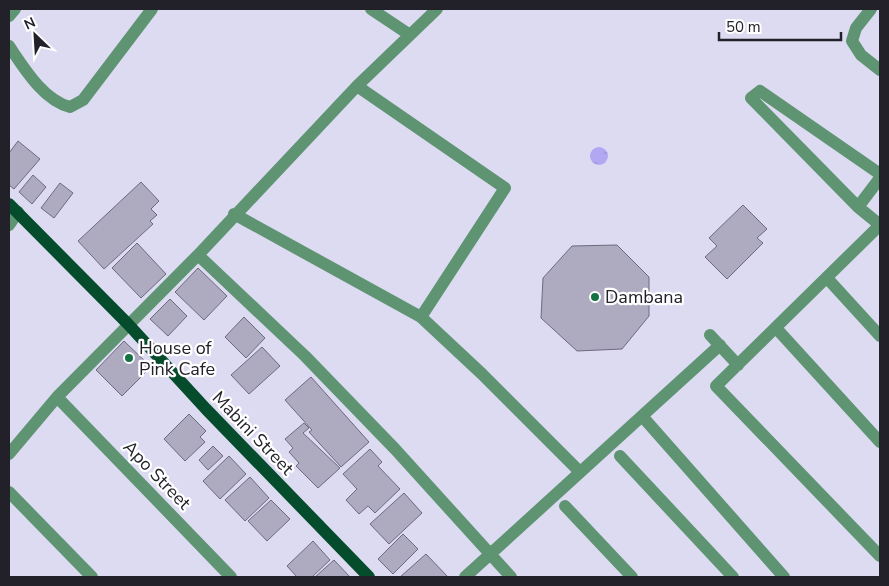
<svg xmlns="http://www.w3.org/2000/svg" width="889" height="586" font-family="'Nunito Sans',sans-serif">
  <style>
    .water { fill: url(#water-ripples) }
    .building { fill: #aeabc1; stroke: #6c6a7d }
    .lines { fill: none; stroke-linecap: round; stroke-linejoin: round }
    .minor { stroke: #5f9473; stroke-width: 12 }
    .major { stroke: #054c2c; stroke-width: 12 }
    .poi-dot { fill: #157044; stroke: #fff; stroke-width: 2 }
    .labels { text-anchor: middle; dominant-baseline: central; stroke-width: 4.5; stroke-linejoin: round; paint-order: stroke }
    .poi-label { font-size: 18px; fill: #22212a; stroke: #fff; text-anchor: start }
    .street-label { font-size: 18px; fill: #22212a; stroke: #fff }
  </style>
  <defs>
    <pattern id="water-ripples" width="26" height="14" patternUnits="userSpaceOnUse" patternTransform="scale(1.25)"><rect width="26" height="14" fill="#b2a7f3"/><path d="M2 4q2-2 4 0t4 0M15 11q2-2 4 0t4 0" fill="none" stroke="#998fd0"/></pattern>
  </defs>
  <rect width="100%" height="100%" fill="#dddbf2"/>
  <path class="water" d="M590 156a9 9 0 1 1 18 0a9 9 0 1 1-18 0Z"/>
  <path class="building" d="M18,141l22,18 -26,30 -5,-4v-32z
    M33,175l13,12 -14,17 -13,-12z
    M141,182l18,19 -8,8 6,6 -7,6 3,3 -49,45 -26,-28z
    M60,183l13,10 -19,25 -13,-10z
    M743,205l24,24 -10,9 6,5 -36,36 -22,-22 12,-11 -8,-8z
    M137,243l29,31 -25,24 -29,-30z
    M617,245l32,32v39l-27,33 -45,2 -36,-33 2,-40 29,-32z
    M198,268l29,28 -23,24 -29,-28z
    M170,299l17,17 -19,20 -18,-17z
    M244,317l21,21 -19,20 -21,-21z
    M124,341l27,26 -29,29 -26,-26z
    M262,347l18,19 -31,28 -18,-19z
    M311,377l58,65 -28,25 -32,-35 3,-2 -27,-30z
    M189,414l17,17 -6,6 5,5 -20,19 -21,-22z
    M304,423l5,5 -6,5 37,35 -22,20 -22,-22 3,-3 -10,-11 4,-4 -8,-9z
    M213,446l10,10 -15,14 -9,-10z
    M370,449l12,13 -4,4 22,23 -25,24 -7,-7 -9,8 -13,-14 11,-11 -14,-15z
    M229,456l17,18 -26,25 -17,-18z
    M250,477l19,21 -24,23 -20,-21z
    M404,493l18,20 -33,31 -19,-20z
    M271,500l19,19 -23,22 -19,-20z
    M403,534l15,15 -25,25 -15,-15z
    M313,541l17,19 -18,17h-15l-10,-11z
    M426,554l22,23h-48z
    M334,560l16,17h-35z"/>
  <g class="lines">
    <path class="minor" d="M371,9l39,26
      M871,9l-15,19 -4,13 9,14 19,15
      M9,16l6,-7
      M9,46c15,22 34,54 61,61l13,-7 69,-91
      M357,86l148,102 -84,129
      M880,174l-120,-83 -9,7 107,109 22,18
      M858,207l22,-29
      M234,214l187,103 61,57 98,98
      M9,225l9,-13
      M880,225l-164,161 164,170
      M198,255l107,101 90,93 116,128
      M827,278l53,58
      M776,328l104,114
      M710,335l28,30
      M57,397l174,180
      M642,416l142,161
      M9,454l48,-57 141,-142 159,-169 80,-77
      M620,456l113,121
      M9,492l83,85
      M565,506l67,71
      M465,577l255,-232"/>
    <path class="major" d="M9,204l119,120 78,85 163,168"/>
  </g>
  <g class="poi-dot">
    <circle cx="595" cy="297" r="5"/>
    <circle cx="129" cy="358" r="5"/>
  </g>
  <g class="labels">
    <g class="poi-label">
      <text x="605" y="297">Dambana</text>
      <text x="139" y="348">House of<tspan x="139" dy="21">Pink Cafe</tspan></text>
    </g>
    <g class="street-label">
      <text transform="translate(253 433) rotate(46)">Mabini Street</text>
      <text transform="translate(157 475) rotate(46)">Apo Street</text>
    </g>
  </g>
  <rect width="889" height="586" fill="none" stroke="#22212a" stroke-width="20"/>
  <g transform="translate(35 35) rotate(335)" stroke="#ffffff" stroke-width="4" paint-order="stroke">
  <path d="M0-4L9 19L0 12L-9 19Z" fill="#22212a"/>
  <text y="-8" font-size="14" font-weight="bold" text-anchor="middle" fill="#22212a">N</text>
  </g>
  <path d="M719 32v8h122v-8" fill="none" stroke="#22212a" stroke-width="2.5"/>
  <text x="726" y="32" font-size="15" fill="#22212a" stroke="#ffffff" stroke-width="4" paint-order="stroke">50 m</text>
</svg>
